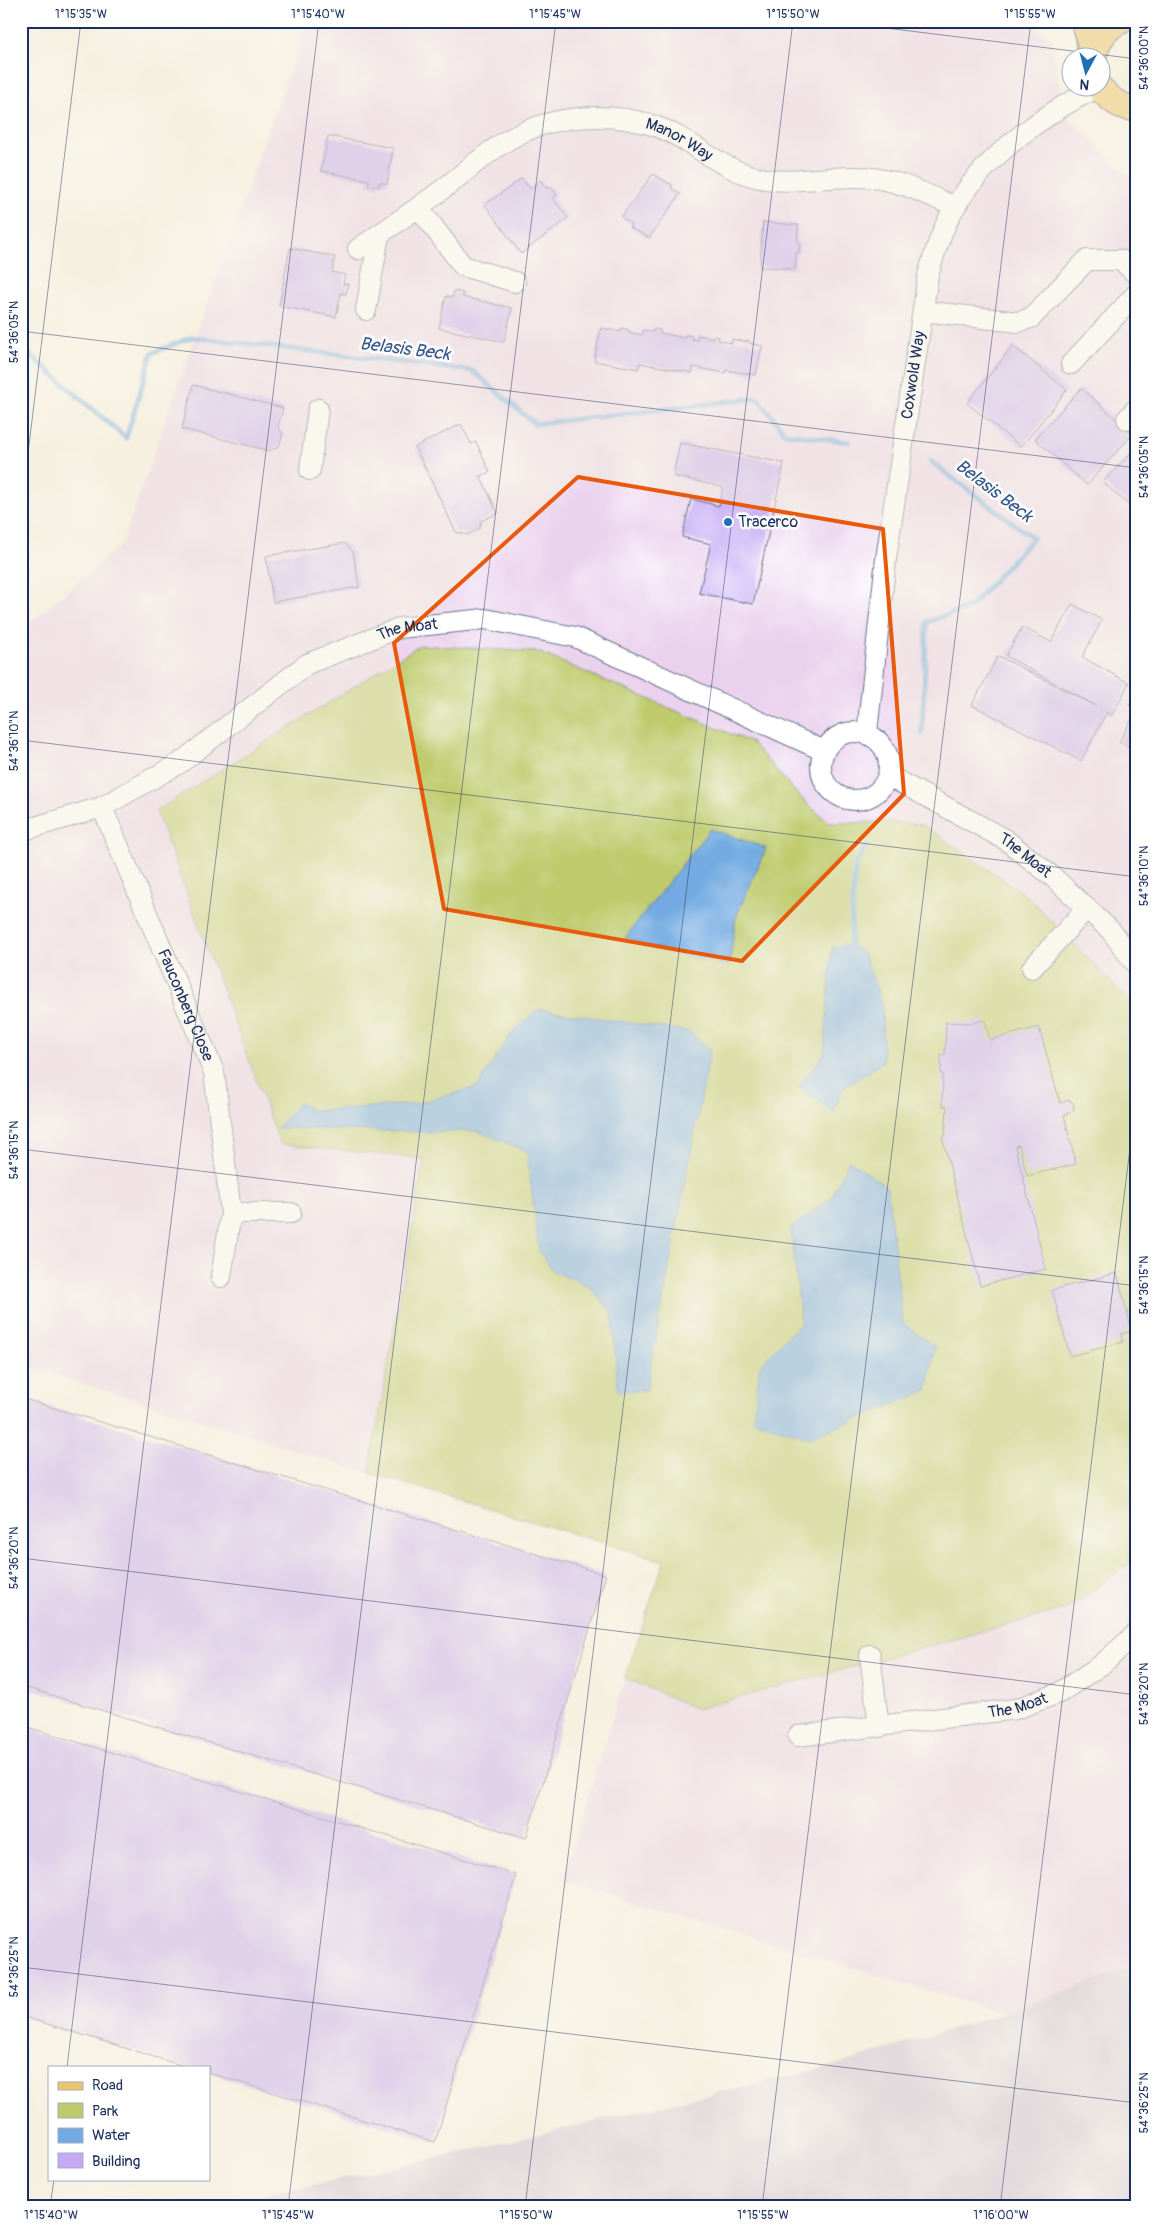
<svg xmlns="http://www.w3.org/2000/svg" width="1158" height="2228" font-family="Pangolin,sans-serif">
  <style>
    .built { fill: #ead1ed }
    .industrial { fill: #cabfd7 }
    .green { fill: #beca6c; stroke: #6c7c65 }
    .water { fill: #72aae1; stroke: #466ca0 }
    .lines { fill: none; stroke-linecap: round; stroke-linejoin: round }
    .stream { stroke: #72aae1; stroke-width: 5 }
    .building { fill: #c4aaf4 }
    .minor-casing { stroke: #68738c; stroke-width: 22 }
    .major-casing { stroke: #68738c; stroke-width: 28 }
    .minor { stroke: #fff; stroke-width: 20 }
    .major { stroke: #edc569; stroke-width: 25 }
    .marked { fill: none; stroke: #e8590c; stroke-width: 4; stroke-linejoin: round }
    .ticks { fill: none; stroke: #1b2f5e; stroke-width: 1; stroke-opacity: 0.45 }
    .poi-dot { fill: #1f6fb2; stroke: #fff; stroke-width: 2 }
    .labels { text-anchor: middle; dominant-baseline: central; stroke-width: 5; stroke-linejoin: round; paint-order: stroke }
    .street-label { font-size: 16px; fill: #1b2f5e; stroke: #fff }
    .poi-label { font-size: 16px; fill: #1b2f5e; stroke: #fff; text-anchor: start }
    .water-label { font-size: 18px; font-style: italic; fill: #395a8c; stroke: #fff }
    .neatline { fill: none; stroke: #1b2f5e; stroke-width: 2 }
    .ticks-label { font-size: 12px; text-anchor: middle; fill: #1b2f5e }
  </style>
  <rect width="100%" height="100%" fill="#fff"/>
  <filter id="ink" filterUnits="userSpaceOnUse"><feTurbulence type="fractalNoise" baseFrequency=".02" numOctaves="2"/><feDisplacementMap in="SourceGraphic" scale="10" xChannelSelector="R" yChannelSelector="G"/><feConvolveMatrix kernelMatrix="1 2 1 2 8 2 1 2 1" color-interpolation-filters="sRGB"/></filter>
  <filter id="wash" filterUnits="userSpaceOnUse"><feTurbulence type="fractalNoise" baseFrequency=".0096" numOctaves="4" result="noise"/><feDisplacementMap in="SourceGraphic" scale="20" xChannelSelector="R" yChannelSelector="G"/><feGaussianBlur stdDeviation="1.12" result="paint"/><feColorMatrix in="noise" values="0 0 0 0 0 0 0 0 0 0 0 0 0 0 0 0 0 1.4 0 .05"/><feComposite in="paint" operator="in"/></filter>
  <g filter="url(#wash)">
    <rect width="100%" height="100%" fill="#f6f0e0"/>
    <path class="built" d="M307,21h710l35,16 11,76 74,71v830l-6,-12 -105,-107 -103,-70 -32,-3 -62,1 -30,-27 -519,347 145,16 -56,314 -348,-109v-733l101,-87z
      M1137,1558v407l-134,48 -440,-133 62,-202 72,31 372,-101z"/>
    <path class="industrial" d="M1137,1965v242h-928l232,-50 395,-92 167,-52z"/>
    <path class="green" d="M420,645l118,7 214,91 47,53 30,27 62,-1 32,3 103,70 105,107 6,12v544l-68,50 -372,101 -72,-31 39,-117 -295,-88 55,-314 -144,-15 -124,-333z"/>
    <path class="water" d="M710,829l56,19 -30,69 -7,49 -64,-15 -40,-13z
      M850,944l13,9 19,50 1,59 -40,26 -10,24 -34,-25 25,-33 8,-106z
      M538,1009l152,23 20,19 -64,339 -28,1 -6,-79 -24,-27 -34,-13 -15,-21 -12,-100 -50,-20 -57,1 -143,-4 22,-25 14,8 101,-7 63,-17 33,-52z
      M849,1160l38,27 16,136 32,24 -8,44 -118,47 -56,-18 7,-55 41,-42 -10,-95 41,-31z"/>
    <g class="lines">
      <path class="stream" d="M21,347l105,91 26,-85 40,-16 281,34 62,53 223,-26 27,35 64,9
        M922,733l5,-111 43,-15 63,-69 -103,-77
        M850,944l5,-78 11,-20"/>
    </g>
    <g id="blocks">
      <path class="building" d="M328,136l65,12 -6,36 -7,-2 -1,5 -11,-2 1,-5 -48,-9z
        M653,174l19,11 -1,3 9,6 -31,44 -20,-11 2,-3 -10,-7z
        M522,178l8,11 10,-9 7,9 3,-3 7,9 -4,3 15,20 -47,36 -36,-49z
        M763,222l35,3 -1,18h3l-1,10h-3l-1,16 -35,-2z
        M290,248l45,9 -3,15 13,3 -2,9h5l-2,10 -5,-1 -5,24 -57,-11z
        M454,291l9,2 -1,4 50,11 -8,34 -65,-14 7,-32 7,1z
        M601,328l20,4v-4l8,2v2l13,3 1,-5 10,2 1,-3 6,1v3l25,5v-3l7,1v3l5,1 1,-5 15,3v-2l6,1 -1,3 14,3v-4l14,3v-2l3,1v2l13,3 -6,29 -30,-5 -1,3 -32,-6 -1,6 -52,-10 -2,6 -44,-8z
        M1013,346l54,44 -46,57 -54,-44z
        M193,385l90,23 -5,19 5,7 -4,12 -9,5 -88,-22z
        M1081,388l52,46 -46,51 -52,-46z
        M461,424l10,20 5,-2 14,30 -10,4 18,37 -17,8 -1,7 -12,7 -12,-3 -41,-85z
        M680,443l104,20 -31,141 -54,-11 12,-49 -29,-7 9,-38 28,7 4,-19 -50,-11z
        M1137,447v66l-34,-31z
        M345,543l8,9 6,35 -86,15 -7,-46z
        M1072,604l30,16 -20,37 47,26 -17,32 -5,-3 -26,49 -109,-56 26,-49 98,50 -90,-50 16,-29 29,15z
        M1137,692v17l-8,-4z
        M1135,713l2,1v19l-8,14 -10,-5z
        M985,1020l5,20 49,-13 21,76 9,-3 5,4 -1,7 -9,4 12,49 -49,12 -8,-31 -4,1 31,123 -66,17 -38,-150h3l2,-30h-5l1,-32h-2v-19h4l1,-33 25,1z
        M1117,1273l15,58 -11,3 2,8 -53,14 -18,-66z
        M21,1398l585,177 -80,263 -505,-152z
        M21,1725l495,150 -81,267 -226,-69v-6h-22l-166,-51z"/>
    </g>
  </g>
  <g filter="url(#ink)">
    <use href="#blocks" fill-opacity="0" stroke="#68738c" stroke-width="1"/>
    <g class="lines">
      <defs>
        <g id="minor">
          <path d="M419,208l44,58 52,16"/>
          <path id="s1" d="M358,249c27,-19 55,-37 81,-57 23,-17 45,-38 69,-52 42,-25 98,-29 144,-15 40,13 65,44 108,53 32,7 65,-2 98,-1 35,0 66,16 97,30"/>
          <path d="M366,310l13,-75"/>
          <path d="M923,311l95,11 13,-4 56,-58h34l16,15"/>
          <path d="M1071,364l66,-71"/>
          <path d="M1127,419l10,-11"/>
          <path d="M310,470l8,-61"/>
          <circle cx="855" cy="766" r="34"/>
          <path id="s2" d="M867,733l19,-174 42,-284c7,-23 14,-47 27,-68 30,-50 90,-95 142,-119"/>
          <path id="s3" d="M889,776l117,64 47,37 58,54 26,35"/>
          <path id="s4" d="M102,807l112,265 17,141 -10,64"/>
          <path id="s5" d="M21,831l81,-24 78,-44 127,-99 92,-36 86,-9 90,18 249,114"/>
          <path d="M1032,968l55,-60"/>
          <path d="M231,1213h60"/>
          <path d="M870,1655l9,72"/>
          <path id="s6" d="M798,1736l218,-27 43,-16 42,-28 36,-32"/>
        </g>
        <path id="major" d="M1083,21l5,11 4,26
          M1093,58c4,-16 12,-31 28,-37
          M1100,88c9,11 21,21 37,20"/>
      </defs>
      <use href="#minor" class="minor-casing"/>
      <use href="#major" class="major-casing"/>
      <use href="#minor" class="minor"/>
      <use href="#major" class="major"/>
    </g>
  </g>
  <path d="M0 0H1158V2228H0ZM578,477l305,52 21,265 -162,167 -298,-52 -50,-266z" fill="#f6f0e0" fill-opacity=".55" fill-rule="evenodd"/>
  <path class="marked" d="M578,477l305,52 21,265 -162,167 -298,-52 -50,-266z"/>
  <path class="ticks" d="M829,21l308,38M21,331l1116,137M21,510l60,-489M21,740l1116,137M21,1149l1116,137M21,1558l1116,137M21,1967l1116,136M67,2067l252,-2046M50,2207l4,-28M288,2207l268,-2186M525,2207l268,-2186M762,2207l269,-2186M1000,2207l137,-1116"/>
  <circle class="poi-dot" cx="728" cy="522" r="5"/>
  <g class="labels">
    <g class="street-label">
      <text stroke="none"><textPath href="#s1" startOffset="365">Manor Way</textPath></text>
      <text stroke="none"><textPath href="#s2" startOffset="361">Coxwold Way</textPath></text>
      <text stroke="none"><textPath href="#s5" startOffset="442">The Moat</textPath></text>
      <text stroke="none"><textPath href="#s3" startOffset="158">The Moat</textPath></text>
      <text stroke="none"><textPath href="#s4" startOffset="215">Fauconberg Close</textPath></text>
      <text stroke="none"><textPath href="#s6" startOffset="222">The Moat</textPath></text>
    </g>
    <g class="poi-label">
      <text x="738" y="522">Tracerco</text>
    </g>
    <g class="water-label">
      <text transform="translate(405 349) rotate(7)">Belasis Beck</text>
      <text transform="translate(994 491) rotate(37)">Belasis Beck</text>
    </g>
  </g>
  <rect width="1158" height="2228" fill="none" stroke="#fff" stroke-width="55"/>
  <rect x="48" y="2066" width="162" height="115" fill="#ffffff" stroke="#a4acbf"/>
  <rect x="58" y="2082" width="25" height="8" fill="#edc569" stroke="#a4acbf"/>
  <text x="92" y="2090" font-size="15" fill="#1b2f5e">Road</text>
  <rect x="58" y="2103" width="25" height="15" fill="#beca6c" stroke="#a4acbf"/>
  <text x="92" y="2116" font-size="15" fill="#1b2f5e">Park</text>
  <rect x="58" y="2128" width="25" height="15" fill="#72aae1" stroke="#a4acbf"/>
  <text x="92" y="2140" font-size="15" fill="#1b2f5e">Water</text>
  <rect x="58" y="2153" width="25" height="15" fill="#c4aaf4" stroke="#a4acbf"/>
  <text x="92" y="2166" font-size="15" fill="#1b2f5e">Building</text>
  <g transform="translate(1086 72) rotate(187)"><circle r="24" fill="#ffffff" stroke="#a4acbf"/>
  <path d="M0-4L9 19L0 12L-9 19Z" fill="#1f6fb2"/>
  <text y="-8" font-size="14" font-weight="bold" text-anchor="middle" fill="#1b2f5e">N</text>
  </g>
  <rect x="28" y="28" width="1102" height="2172" class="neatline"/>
  <g class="ticks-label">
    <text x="81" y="18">1°15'35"W</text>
    <text x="318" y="18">1°15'40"W</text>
    <text x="555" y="18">1°15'45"W</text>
    <text x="793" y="18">1°15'50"W</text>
    <text x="1030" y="18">1°15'55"W</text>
    <text transform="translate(1144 58) rotate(-90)" y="4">54°36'00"N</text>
    <text transform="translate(14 332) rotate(-90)" y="4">54°36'05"N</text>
    <text transform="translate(1144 467) rotate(-90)" y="4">54°36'05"N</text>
    <text transform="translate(14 741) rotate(-90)" y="4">54°36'10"N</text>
    <text transform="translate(1144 876) rotate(-90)" y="4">54°36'10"N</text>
    <text transform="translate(14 1150) rotate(-90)" y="4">54°36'15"N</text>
    <text transform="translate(1144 1285) rotate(-90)" y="4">54°36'15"N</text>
    <text transform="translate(14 1558) rotate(-90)" y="4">54°36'20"N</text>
    <text transform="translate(1144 1694) rotate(-90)" y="4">54°36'20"N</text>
    <text transform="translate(14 1967) rotate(-90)" y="4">54°36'25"N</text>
    <text transform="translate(1144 2103) rotate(-90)" y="4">54°36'25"N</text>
    <text x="51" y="2219">1°15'40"W</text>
    <text x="288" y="2219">1°15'45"W</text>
    <text x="526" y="2219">1°15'50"W</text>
    <text x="763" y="2219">1°15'55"W</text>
    <text x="1001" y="2219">1°16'00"W</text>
  </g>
</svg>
